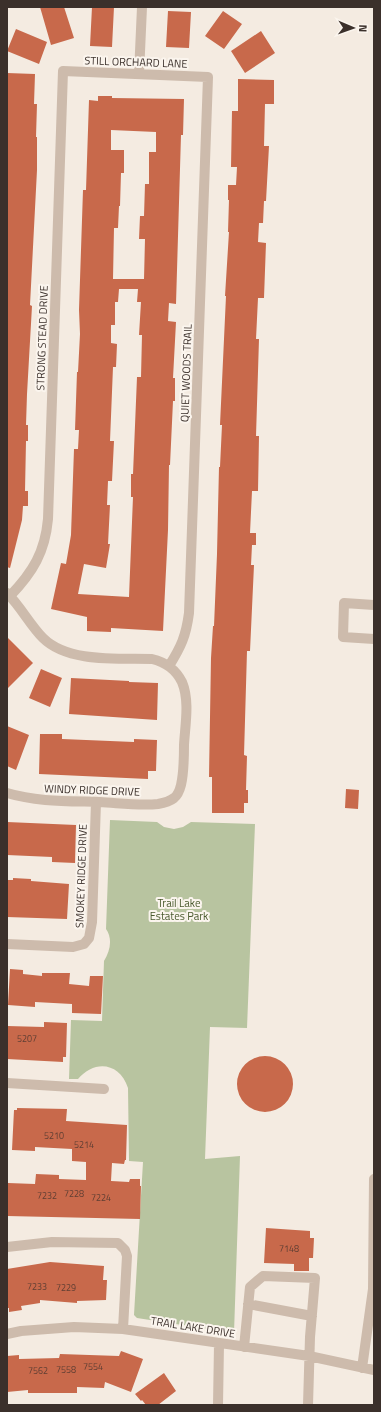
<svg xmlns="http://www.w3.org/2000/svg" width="381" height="1412" font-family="'Titillium Web',sans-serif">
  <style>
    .green { fill: #b8c4a0 }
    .building { fill: #c8694b; fill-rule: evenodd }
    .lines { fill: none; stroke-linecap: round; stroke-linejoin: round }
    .minor { stroke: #cdbbac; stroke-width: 10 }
    .labels { text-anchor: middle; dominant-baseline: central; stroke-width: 4; stroke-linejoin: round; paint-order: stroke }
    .number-label { font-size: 9px; fill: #5e3e33 }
    .street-label { font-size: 11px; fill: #3b302b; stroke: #fbf5ee }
    .park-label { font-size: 11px; fill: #4a5a2e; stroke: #fbf5ee }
  </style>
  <rect width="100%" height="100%" fill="#f4ebe1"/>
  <path class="green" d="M110,820l47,2 7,5 10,2 9,-2 8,-5 64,2 -8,204 -37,-1 -5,132 35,-3 -6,177 -97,-15 -3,-3 9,-153 -14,-1 -1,-73c-8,-25 -33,-29 -50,-9h-9l2,-59 31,1 2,-60c6,-10 9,-22 2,-32z"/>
  <path class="building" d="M40,7h24l10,31 -23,7z
    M92,7h22l-2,40 -22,-1z
    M168,11l23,1 -2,36 -23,-1z
    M223,11l19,13 -18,25 -19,-13z
    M16,29l31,13 -8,22 -32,-13z
    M261,31l14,22 -30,20 -14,-22z
    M7,73l28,1 -1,30h3l-1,33h1v33l-7,135 2,1 -5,88 -1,31h2v16h-2l-1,50h3v15h-5l-1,14 -12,48 -3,-1z
    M238,79l36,1v24h-9l-1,42h5l-3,55h-2l-1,22h-4l-1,19 8,1 -2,55h-6l-2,41h3l-3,97h3l-1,55h-6l-2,42h6v12h-4l-1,20h3l-4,86h-3l-3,104 3,1 -1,34h2v13h-4v10h-32v-36h-3l2,-119 2,-32h1l3,-72 2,-87h1l2,-42h-2l6,-129h-1l4,-64h-1l1,-32h-1v-15h8l1,-18h-6l1,-56h6z
    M98,96h14v2l72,1 -1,36h-2l-5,169 -7,-1 -1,18 8,1 -3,56h2v23h-2l-3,64h-1l-1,65 -5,101 -52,-3v4l-24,-1v-14l-36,-8 10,-46 5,1 5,-29 3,-86h4l1,-19h-4l2,-58h1l2,-38 -1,-24 4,-120h3l3,-90 9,1zM111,130l45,2v20h-7v32h-4l-1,32h-4l-1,23h6l-1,40h-31l1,-51h4l1,-22h1l1,-33h3v-23h-13zM119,289h19l-1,13h4l-2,33h3l-1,42h-4l-4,97h-2v23h2l-4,100 -51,-3 6,-30 22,4 4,-24h-2l2,-39h-3l1,-24h4l2,-40h-4l3,-74h3l1,-23 -6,-1v-18h4v-23h3z
    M7,637l26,26 -26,26z
    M41,669l21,9 -12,29 -21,-9z
    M71,678l58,3v1l29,1 -1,37 -88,-6z
    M7,726l22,9 -13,35 -9,-4z
    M40,734h22v5l72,3v-3l23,1 -1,31h-8v8l-109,-5z
    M346,789l13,1 -1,19 -13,-1z
    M7,822l69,3 -1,38 -23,-1v-5l-45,-2z
    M13,878l18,1v2l38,3 -2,35 -60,-2v-37h6z
    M10,969l13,1v4l19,2v-3h28l-1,11 20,2 1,-10h13l-2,38 -29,-1v-9l-37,-2v5l-27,-2z
    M44,1022l23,1 -1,34h-3v5l-56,-3v-33l37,1z
    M237 1084a28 28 0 1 1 56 0a28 28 0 1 1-56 0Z
    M17,1108l50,1 -1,12 61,4 -1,35h-1l-1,4 -12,-1 -1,18 18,1 1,-3h10v7h1l-1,33 -133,-3 1,-33 27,1 1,-10 23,1v4l27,1v-18l-14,-1v-12l-37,-2v4l-23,-1 2,-40h3z
    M266,1228l44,3v7h4l-1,20h-4v13h-15v-7l-30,-1z
    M50,1262l54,4 -1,14h4l-1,20 -29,1v2l-37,-3v3l-19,3 1,4 -13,2v-4h-2v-39z
    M121,1351l22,8 -12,33 -26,-10 -1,6 -27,-1v6h-49v-3l-21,2v-36l12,-1v4l40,-1 1,-4 59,2z
    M164,1373l12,18 -18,14h-12l-4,-5 -1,1 -6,-7z"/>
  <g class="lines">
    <path class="minor" d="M139,74l3,-67
      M7,593c14,14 23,32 36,45 25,25 76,20 109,21 13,3 24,11 30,23 8,19 3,44 2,63 0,13 0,27 -3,40 -1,4 -3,10 -7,13 -5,4 -10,5 -16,6 -19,2 -39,-1 -58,-2 -31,-1 -63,0 -93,-9
      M10,596c23,-24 35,-44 38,-77l15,-448 145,6 -19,536c-3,23 -8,34 -20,53
      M374,605l-30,-2 -1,34 31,2
      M7,944l66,3 11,-3 5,-6 3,-16 4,-120
      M7,1083l97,6
      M7,1247l45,-5 66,1 7,7 2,6 -4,73
      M373,1289l1,-110
      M248,1304l64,12
      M7,1334l14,-3 53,-4 49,2 186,27 65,14
      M244,1347l6,-60 13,-11 52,2 -5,59 -2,68
      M362,1368l11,-79h1
      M218,1405l1,-61"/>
  </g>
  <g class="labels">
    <g class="number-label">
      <text x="27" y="1038">5207</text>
      <text x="54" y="1135">5210</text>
      <text x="84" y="1144">5214</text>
      <text x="74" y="1193">7228</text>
      <text x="47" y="1195">7232</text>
      <text x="101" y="1197">7224</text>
      <text x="289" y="1248">7148</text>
      <text x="37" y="1286">7233</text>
      <text x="66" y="1287">7229</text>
      <text x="93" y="1366">7554</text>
      <text x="66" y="1369">7558</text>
      <text x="38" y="1370">7562</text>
    </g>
    <g class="street-label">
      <text transform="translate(136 62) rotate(2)">STILL ORCHARD LANE</text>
      <text transform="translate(42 338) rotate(-88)">STRONG STEAD DRIVE</text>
      <text transform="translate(186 373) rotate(-88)">QUIET WOODS TRAIL</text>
      <text transform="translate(92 790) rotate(2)">WINDY RIDGE DRIVE</text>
      <text transform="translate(81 876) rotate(-88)">SMOKEY RIDGE DRIVE</text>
      <text transform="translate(193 1327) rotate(9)">TRAIL LAKE DRIVE</text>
    </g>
    <g class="park-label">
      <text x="179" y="903">Trail Lake<tspan x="179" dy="13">Estates Park</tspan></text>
    </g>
  </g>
  <rect width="381" height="1412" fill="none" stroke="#3b302b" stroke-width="16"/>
  <g transform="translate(353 28) rotate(92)" stroke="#fbf5ee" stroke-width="3" paint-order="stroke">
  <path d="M0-3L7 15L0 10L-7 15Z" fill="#3b302b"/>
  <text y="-6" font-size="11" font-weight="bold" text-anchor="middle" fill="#3b302b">N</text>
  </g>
</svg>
